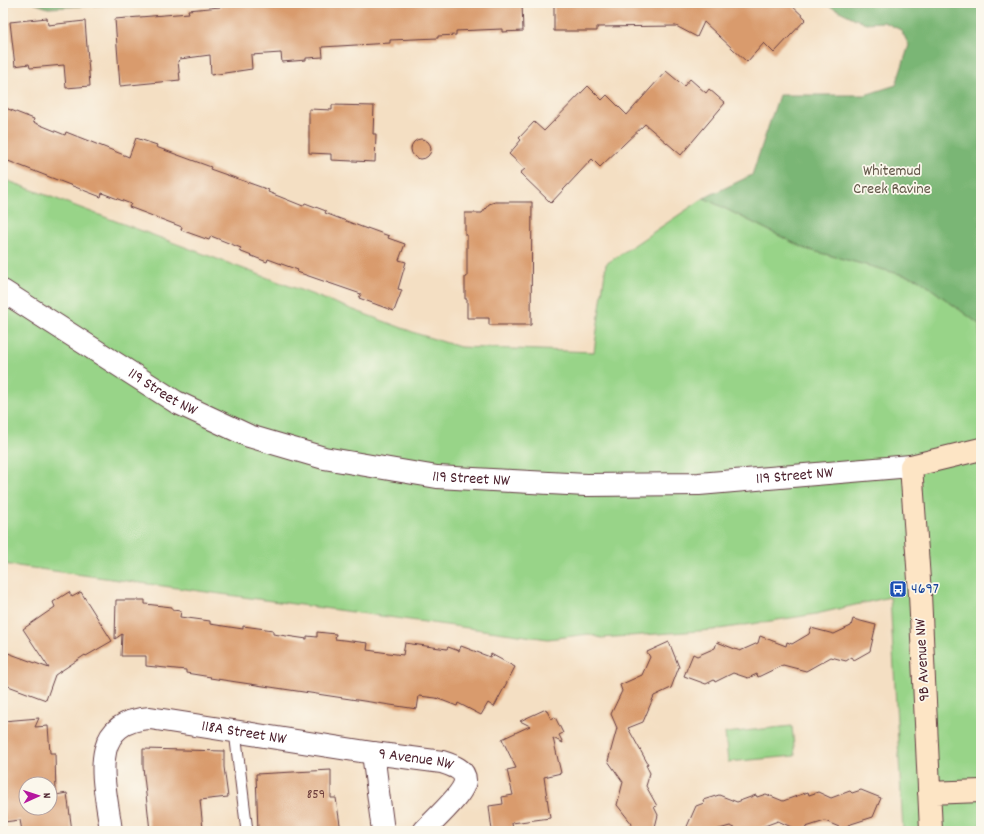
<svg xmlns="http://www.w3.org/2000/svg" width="984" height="834" font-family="Dekko,sans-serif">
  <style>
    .green { fill: #98d488; stroke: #717a5a }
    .forest { fill: #7ab674; stroke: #626a50 }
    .building { fill: #d99b6d; fill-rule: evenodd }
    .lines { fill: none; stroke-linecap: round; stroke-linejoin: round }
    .lane-casing { stroke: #643c42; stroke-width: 13 }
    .street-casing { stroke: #643c42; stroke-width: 24 }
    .secondary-casing { stroke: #643c42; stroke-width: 24 }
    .lane { stroke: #fff; stroke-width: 11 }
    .street { stroke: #fff; stroke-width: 22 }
    .secondary { stroke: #fde5c5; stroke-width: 22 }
    .labels { text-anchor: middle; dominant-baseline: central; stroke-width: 3.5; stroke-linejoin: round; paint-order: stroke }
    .number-label { font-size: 14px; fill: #6e3e3c }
    .park-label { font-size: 16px; fill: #615547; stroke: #fbf7ec }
    .street-label { font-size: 16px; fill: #4a1f2b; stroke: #fbf7ec }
    .transit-label { font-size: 16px; fill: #164399; stroke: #fbf7ec; text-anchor: start }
  </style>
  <rect width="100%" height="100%" fill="#fbf7ec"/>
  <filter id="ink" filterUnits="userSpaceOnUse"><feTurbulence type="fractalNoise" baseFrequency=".025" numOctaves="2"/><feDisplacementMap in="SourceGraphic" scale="8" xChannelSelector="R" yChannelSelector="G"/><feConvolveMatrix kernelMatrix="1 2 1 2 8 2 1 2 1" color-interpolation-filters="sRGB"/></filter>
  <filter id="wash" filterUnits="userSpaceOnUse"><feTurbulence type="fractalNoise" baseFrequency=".012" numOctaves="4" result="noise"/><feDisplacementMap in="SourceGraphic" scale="16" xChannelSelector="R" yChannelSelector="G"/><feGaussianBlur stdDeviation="0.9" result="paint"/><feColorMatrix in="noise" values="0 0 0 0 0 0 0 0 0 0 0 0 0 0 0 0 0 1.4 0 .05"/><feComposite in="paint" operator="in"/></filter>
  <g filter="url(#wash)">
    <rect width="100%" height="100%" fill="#f4dfc3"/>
    <path class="green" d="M3,179l415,155 42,13 134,5 12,-88 98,-66 102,51 112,30 61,45 2,41v466h-78l-13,-234 -74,17 -103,16 -112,8 -12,-4 -41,5 -545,-75z
      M792,726l3,30 -67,6 -3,-29z"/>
    <path class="forest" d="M33,3h104l-89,5z
      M823,3h158v319l-2,2 -61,-45 -112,-30 -102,-51 48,-23 27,-80h86l31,-10 13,-40 -8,-15 -17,-8 -20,1z"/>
    <g id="blocks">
      <path class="building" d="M236,3h286l1,28 -21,1v-3l-46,2v4l-18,1v2l-48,2v3l-68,4 1,10 -17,1v2l-24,2 -1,-9 -30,2 1,14 -41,6 -1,-20 -30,4 -2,2 2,19 -60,6 -5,-67 74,-6 -1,-3 32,-3v-3z
        M554,3h235l17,16 -32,34 -10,-10 -17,19 -43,-40 -7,15 -21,-11 -79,1v4h-43z
        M47,18l1,7 37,-4 5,65 -24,2 -2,-23 -34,3 -1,-4 -14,2 -5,-44z
        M666,71l18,15 6,-7 16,14 3,-4 16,14 -44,52 -36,-31 -45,43 -8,-8 -41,44 -31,-30 5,-4 -16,-15 12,-14 -2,-2 15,-16 10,9 44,-45 14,14 5,-5 20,20z
        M332,105l42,1 -1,28h3l-1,28 -44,-2v-6l-22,-1v-44l23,1z
        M3,107l31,12 -1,3 32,13 1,-3 63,25 7,-19 21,7 -1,2 55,20 -1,2 59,21 -1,2 35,14 2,-3 21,8 -1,2 42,16v-1l22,8 -1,2 17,6 -6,16 7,2 -8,27 4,1 -8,21 -35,-13 2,-4 -64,-22 1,-2 -30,-11 -1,3 -28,-11 2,-3 -30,-12 -2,4 -28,-10 1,-3 -53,-20 2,-3 -29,-11 -1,4 -98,-38z
        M411 149a10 10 0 1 1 20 0a10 10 0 1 1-20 0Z
        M495,202h37l-1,123h-42v-7h-22v-19h-2v-22h2v-42h-2v-22h17l7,-9z
        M69,592l3,5 9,-5 31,49 -26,15 -1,-1 -30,20 -9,25 -43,-16v-18l5,-13 41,15 -26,-39 32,-22 -2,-5z
        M116,600h29v4l27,3v3l9,1 -1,6 30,4v3l33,5v-3l30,4v4l34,5v-3l10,1v-5l19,2 -1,5 33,4 -1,7 36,5 2,-12 42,6 1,-2 11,4 2,-5 29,11 1,-3 24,13 -21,40 -6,-4 -7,12 -23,-12 -1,3 -21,-8 -17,-2 -2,13 -207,-31 1,-1 -25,-4v-3l-40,-4v-10h-25l1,-22 -7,5z
        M853,619l23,6 -6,26 -16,9 -2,-3 -6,4 -15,-4 -25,14 -23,-6 -25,12 -1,-3 -9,4 -15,-5 -18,9 -1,-2 -8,4 -22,-8 9,-22 4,2 18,-8 2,-6 23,9 18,-8 2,-7 26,10 1,-4 5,2 17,-10 2,-6 23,6 17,-8z
        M669,642l10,25 -8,21 -17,8 -11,26 -15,6 20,36 -2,1 4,8 -4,13 11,20 -3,1 4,8 -4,16h-24l2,-7 -15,-19 6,-23 -15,-21 9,-33 -6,-14 11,-23 -2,-6 22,-10 8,-18 -3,-5z
        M546,709l5,10 4,-2 8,16 -4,2 4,8 -10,-5 8,35 -17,4 6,41 -38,5 1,8h-21l-3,-25 14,-2 -1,-7 11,-2 -6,-25 9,-2 -14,-29 28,-13 -10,-5z
        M39,718l-4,9 13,-1 2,27h5l1,42 11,-2 5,38h-50l-2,-11 -16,2 -1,-101zM26,784h24v24h-24z
        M143,749l81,2v16l4,30 -28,3 3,29 -53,2 -7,-64z
        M331,770v28h5l5,33h-83l-2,-57z
        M861,790l20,8 -8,19 -25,8 -2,5 -21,-9 -19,6 -2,4h-4l-22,-10 -27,10h-9l-12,-5 -18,5h-27l11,-25 8,-3 -1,-3 16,-5 18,7 19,-7 1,2 9,-3 17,7 25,-9 1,3 9,-3 13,6 19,-7 2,2z"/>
    </g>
  </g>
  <g filter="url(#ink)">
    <use href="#blocks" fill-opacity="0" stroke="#643c42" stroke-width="1"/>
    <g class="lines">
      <defs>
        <path id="lane" d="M235,732l12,99"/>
        <g id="street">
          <path id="s1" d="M3,291l173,111 73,34 75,22 113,19 149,8 113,-1 212,-18"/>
          <path d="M373,753l10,78"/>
          <path id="s2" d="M111,831c-5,-44 -27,-109 39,-113l223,35 69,9c9,3 23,7 23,18 0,13 -32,41 -41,51"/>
        </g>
        <path id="secondary" d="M929,793l52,-2
          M931,831l-11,-237 -9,-128 70,-17"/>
      </defs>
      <use href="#lane" class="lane-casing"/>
      <use href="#street" class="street-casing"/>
      <use href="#secondary" class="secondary-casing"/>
      <use href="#lane" class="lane"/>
      <use href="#street" class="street"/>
      <use href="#secondary" class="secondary"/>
    </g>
  </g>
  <defs>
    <symbol id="bus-square" viewBox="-11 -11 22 22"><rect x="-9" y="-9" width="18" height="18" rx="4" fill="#1a4fb4" stroke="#fbf7ec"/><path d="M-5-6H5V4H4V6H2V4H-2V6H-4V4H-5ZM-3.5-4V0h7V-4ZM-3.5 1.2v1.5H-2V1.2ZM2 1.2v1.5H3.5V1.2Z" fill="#fff"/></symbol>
  </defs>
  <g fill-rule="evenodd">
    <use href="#bus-square" x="888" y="579" width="20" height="20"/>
  </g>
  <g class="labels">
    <g class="number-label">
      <text x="316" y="795">859</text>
    </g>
    <g class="park-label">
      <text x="892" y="171">Whitemud<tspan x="892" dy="18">Creek Ravine</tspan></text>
    </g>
    <g class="street-label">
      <text stroke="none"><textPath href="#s1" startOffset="189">119 Street NW</textPath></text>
      <text stroke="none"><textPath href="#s1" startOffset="837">119 Street NW</textPath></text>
      <text stroke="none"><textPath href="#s1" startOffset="513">119 Street NW</textPath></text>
      <text transform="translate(923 660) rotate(-93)">9B Avenue NW</text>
      <text stroke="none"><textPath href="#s2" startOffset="236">118A Street NW</textPath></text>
      <text stroke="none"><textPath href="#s2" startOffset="410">9 Avenue NW</textPath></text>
    </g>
    <g class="transit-label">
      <text x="911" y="589">4697</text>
    </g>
  </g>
  <rect width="984" height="834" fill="none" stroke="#fbf7ec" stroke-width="16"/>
  <g transform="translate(38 796) rotate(87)"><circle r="19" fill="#fbf7ec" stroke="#b4a19f"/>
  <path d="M0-3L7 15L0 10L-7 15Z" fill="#b5179e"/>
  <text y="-6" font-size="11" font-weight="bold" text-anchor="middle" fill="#4a1f2b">N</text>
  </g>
</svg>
